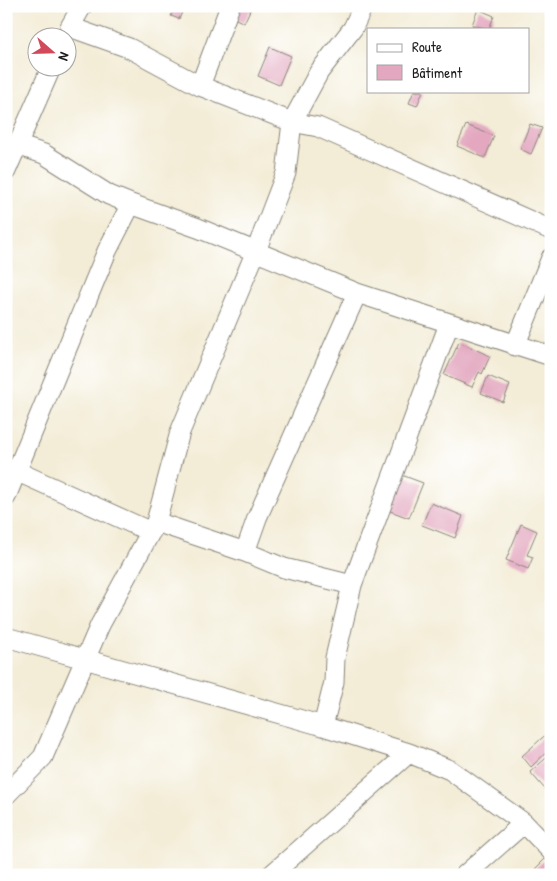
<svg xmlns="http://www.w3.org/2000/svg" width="557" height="881" font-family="'Patrick Hand',sans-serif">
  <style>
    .building { fill: #e3a7bf }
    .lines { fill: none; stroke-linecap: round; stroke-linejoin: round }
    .minor-casing { stroke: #888479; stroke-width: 21 }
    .minor { stroke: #fff; stroke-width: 19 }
  </style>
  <rect width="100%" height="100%" fill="#fff"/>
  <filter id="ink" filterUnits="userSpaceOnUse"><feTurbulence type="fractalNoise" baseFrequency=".02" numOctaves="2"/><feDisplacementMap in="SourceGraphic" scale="10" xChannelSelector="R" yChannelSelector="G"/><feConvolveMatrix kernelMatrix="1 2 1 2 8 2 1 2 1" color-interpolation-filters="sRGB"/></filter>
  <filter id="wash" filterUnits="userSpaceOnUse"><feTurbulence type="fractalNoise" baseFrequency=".0096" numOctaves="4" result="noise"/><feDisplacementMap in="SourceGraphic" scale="20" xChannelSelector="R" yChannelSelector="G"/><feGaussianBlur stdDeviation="1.12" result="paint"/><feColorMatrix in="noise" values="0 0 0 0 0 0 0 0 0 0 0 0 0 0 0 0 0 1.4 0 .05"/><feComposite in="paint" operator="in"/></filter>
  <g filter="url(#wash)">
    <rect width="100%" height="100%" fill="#f3ecd6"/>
    <g id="blocks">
      <path class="building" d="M170,6h20l-3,6 -4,-2 -4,9 -8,-3 4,-8z
        M237,6h15l-8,17 -12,-6z
        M478,9l16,7 -5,13 -17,-4z
        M270,47l21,9 -12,29 -21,-9z
        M414,91h9l-6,15 -8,-3z
        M530,124l12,4 -11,26 -11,-5z
        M466,125l28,11 -9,22 -28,-12z
        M459,342l31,14 -8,18 -3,-2 -7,15 -28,-12z
        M488,376l22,9 -7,17 -22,-9z
        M399,474l24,9 -14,35 -24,-9z
        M431,503l32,13 -8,22 -33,-13z
        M521,524l16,7 -10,24 6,2 -5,12 -22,-9z
        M551,730v18l-20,19 -9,-11z
        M551,754v42l-21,-24z
        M546,858l5,5v12h-22z"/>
    </g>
  </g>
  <g filter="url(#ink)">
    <use href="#blocks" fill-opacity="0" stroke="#888479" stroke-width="1"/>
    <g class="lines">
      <defs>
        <path id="minor" d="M82,6l-12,21 59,21 71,38 92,36 26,5 233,103
          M200,86l30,-80
          M17,145l27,9 65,41 22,9
          M6,171l45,-103
          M515,346l36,-88
          M6,469l10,2 135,61
          M6,497l101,-246 24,-47 67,24 159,65 194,63
          M156,522l89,30 39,16 68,17 97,-261
          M245,552l12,-34 100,-225
          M6,637l317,89 86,27 41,17 74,53 27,28
          M323,726l11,-44 1,-24 17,-73
          M6,795l37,-38 57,-132 56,-103 24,-90 76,-181 30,-78 6,-51 27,-50 34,-44 10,-22
          M271,875l138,-122
          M465,875l59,-52"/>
      </defs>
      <use href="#minor" class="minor-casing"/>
      <use href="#minor" class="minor"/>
    </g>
  </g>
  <rect width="557" height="881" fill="none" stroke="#fff" stroke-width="25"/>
  <rect x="367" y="28" width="162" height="65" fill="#ffffff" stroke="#a4a4a4"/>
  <rect x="377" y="44" width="25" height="8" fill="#ffffff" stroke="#a4a4a4"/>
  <text x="412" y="52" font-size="15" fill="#1c1c1c">Route</text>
  <rect x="377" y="65" width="25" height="15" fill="#e3a7bf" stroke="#a4a4a4"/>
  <text x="412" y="78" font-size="15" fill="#1c1c1c">Bâtiment</text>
  <g transform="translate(52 52) rotate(110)"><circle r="24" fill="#ffffff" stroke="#a4a4a4"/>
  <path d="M0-4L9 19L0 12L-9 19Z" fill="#d1495b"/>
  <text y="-8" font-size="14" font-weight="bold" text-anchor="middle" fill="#1c1c1c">N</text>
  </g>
</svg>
